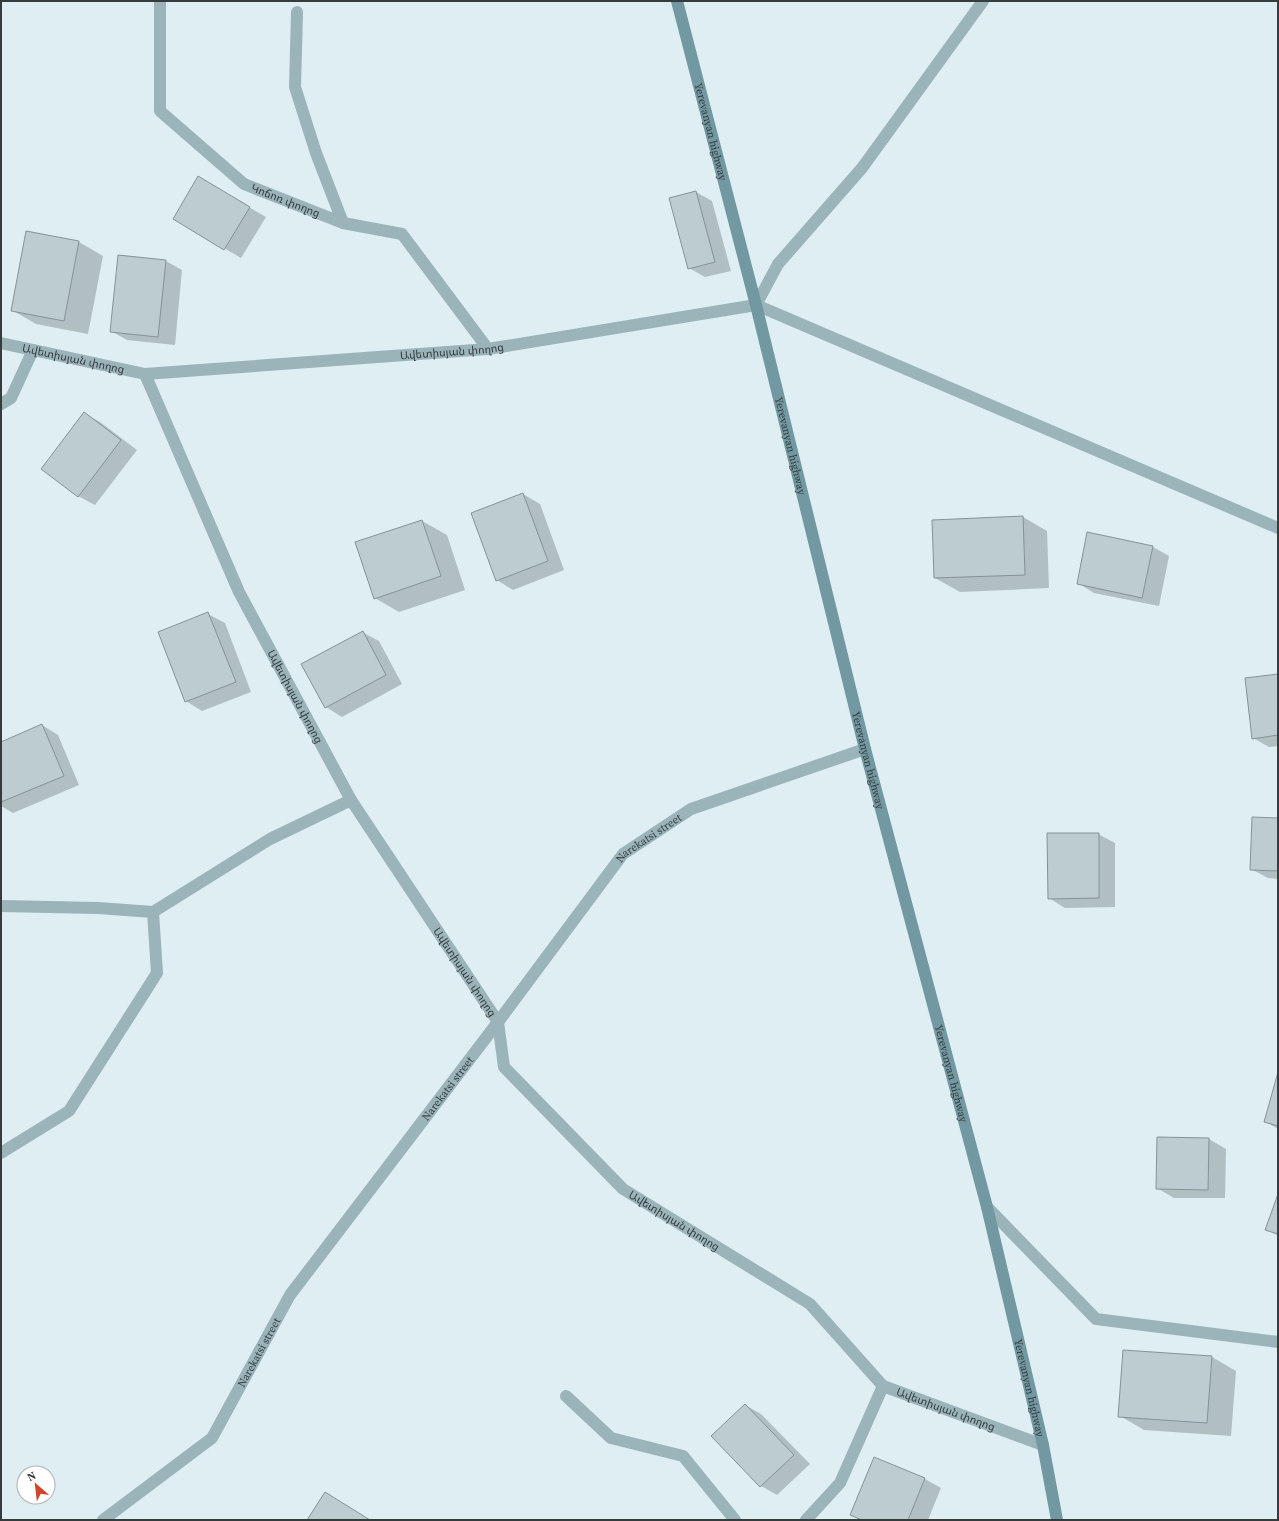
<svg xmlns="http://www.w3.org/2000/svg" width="1279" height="1521" font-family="'Source Serif 4','Noto Sans Armenian',serif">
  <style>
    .shadow { fill: #0003 }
    .building { fill: #bcccd0; stroke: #849397 }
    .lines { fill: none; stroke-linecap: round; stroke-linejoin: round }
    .lane { stroke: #9ab4ba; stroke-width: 12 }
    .street { stroke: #9ab4ba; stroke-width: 12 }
    .secondary { stroke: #7298a2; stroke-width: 12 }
    .labels { text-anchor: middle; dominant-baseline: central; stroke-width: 4; stroke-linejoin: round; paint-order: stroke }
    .street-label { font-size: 11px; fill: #363c3e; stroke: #fff }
  </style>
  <rect width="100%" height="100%" fill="#deeef3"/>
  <path class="shadow" d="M199,178l67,39 -25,41 -67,-39z
    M696,192l16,9 19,70 -26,6 -16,-9z
    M79,242l24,14 -15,78 -52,-10 -24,-14z
    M166,261l16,9 -7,75 -48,-5 -16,-9z
    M84,413l16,9 37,28 -42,55 -17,-9z
    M523,494l17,10 24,66 -51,20 -16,-10z
    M1023,517l24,14 2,57 -89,4 -25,-14z
    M422,521l25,14 18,55 -66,22 -24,-14 -18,-55z
    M1153,547l16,9 -10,50 -65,-13 -16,-10z
    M208,614l17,9 26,69 -49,19 -16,-10z
    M362,632l17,9 23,43 -60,33 -16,-10z
    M1278,675v71l-9,1 -16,-9z
    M42,725l16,10 21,50 -66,28 -12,-7v-63z
    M1278,819v60l-10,-1 -17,-9z
    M1098,834l17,9v64l-50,1 -16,-10z
    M1278,1076v53l-12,-7z
    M1158,1138l51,1 17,10 -1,49h-51l-17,-10z
    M1278,1197v39l-12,-7z
    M1212,1357l24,14 -5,65 -87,-6 -24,-14z
    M745,1405l16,9 49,50 -33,31 -16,-9 -49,-50z
    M874,1458l51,21 16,9 -13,32h-68l-8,-5z"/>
  <path class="building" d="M198,176l52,31 -26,43 -51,-31z
    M696,191l19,71 -27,7 -19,-71z
    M26,231l53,10 -15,80 -53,-10z
    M118,255l48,5 -8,77 -48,-5z
    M84,412l37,28 -43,57 -37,-28z
    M523,493l25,68 -52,20 -25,-68z
    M1023,516l2,59 -91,3 -2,-58z
    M422,520l19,56 -67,23 -19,-57z
    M1087,532l66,14 -11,52 -65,-14z
    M208,612l28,70 -51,20 -27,-70z
    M363,631l23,44 -61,33 -24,-44z
    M1278,674v61l-26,4 -7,-61z
    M42,724l22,52 -63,26v-60z
    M1252,817l26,1v53l-28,-1z
    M1047,833h52v65l-51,1z
    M1278,1072v54l-14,-4z
    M1157,1137l52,1 -1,52 -52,-1z
    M1278,1194v40l-13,-4z
    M1123,1350l89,6 -5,67 -89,-6z
    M745,1404l49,51 -34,32 -49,-51z
    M874,1457l51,21 -17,42h-46l-12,-5z
    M325,1492l45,28h-63z"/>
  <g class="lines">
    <path class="lane" d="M297,12l-2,75 21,66 27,70
      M1,404l10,-6 22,-48"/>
    <g class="street">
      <path id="s1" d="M160,1v110l84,73 99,39 59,11 86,115"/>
      <path d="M756,305l522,223"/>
      <path d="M756,305l22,-41 84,-96 121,-167"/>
      <path id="s2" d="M1,343l144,31 343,-25 268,-44"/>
      <path id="s3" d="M145,374l94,218 112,208 147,222 6,45 119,122 187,115 73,82 160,59"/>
      <path d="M1,906l97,2 55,4 4,61 -88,138 -68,42"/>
      <path d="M153,912l117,-73 81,-39"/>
      <path d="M987,1207l109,112 182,23"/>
      <path d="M566,1396l45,42 72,18 52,64"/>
      <path id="s4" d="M103,1520l109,-82 78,-143 208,-273 125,-168 68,-45 174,-60"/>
      <path d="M806,1520l34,-37 43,-97"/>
    </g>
    <path class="secondary" id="s5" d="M677,1l79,304 109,444 122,458 56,238 14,75"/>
  </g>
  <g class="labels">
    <g class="street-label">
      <text stroke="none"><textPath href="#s5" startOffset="135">Yerevanyan highway</textPath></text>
      <text stroke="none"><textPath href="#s1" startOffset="266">Կոճոռ փողոց</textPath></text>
      <text stroke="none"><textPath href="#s2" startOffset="455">Ավետիսյան փողոց</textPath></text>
      <text stroke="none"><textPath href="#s2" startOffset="74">Ավետիսյան փողոց</textPath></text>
      <text stroke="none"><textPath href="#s5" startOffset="459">Yerevanyan highway</textPath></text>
      <text stroke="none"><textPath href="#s3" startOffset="356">Ավետիսյան փողոց</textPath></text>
      <text stroke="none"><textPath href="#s5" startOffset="783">Yerevanyan highway</textPath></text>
      <text stroke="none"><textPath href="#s4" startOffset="882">Narekatsi street</textPath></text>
      <text stroke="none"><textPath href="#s3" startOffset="680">Ավետիսյան փողոց</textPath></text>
      <text stroke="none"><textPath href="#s5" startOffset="1107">Yerevanyan highway</textPath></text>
      <text stroke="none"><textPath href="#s4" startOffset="559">Narekatsi street</textPath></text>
      <text stroke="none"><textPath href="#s3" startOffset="1016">Ավետիսյան փողոց</textPath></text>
      <text stroke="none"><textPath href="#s4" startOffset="234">Narekatsi street</textPath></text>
      <text stroke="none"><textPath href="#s5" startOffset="1431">Yerevanyan highway</textPath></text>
      <text stroke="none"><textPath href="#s3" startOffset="1352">Ավետիսյան փողոց</textPath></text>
    </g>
  </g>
  <rect width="1279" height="1521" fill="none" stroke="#363c3e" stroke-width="4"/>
  <g transform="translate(36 1485) rotate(332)"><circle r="19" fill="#ffffff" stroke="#afb1b2"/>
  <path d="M0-3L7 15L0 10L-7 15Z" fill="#d1452d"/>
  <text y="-6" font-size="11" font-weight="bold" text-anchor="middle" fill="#363c3e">N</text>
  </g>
</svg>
